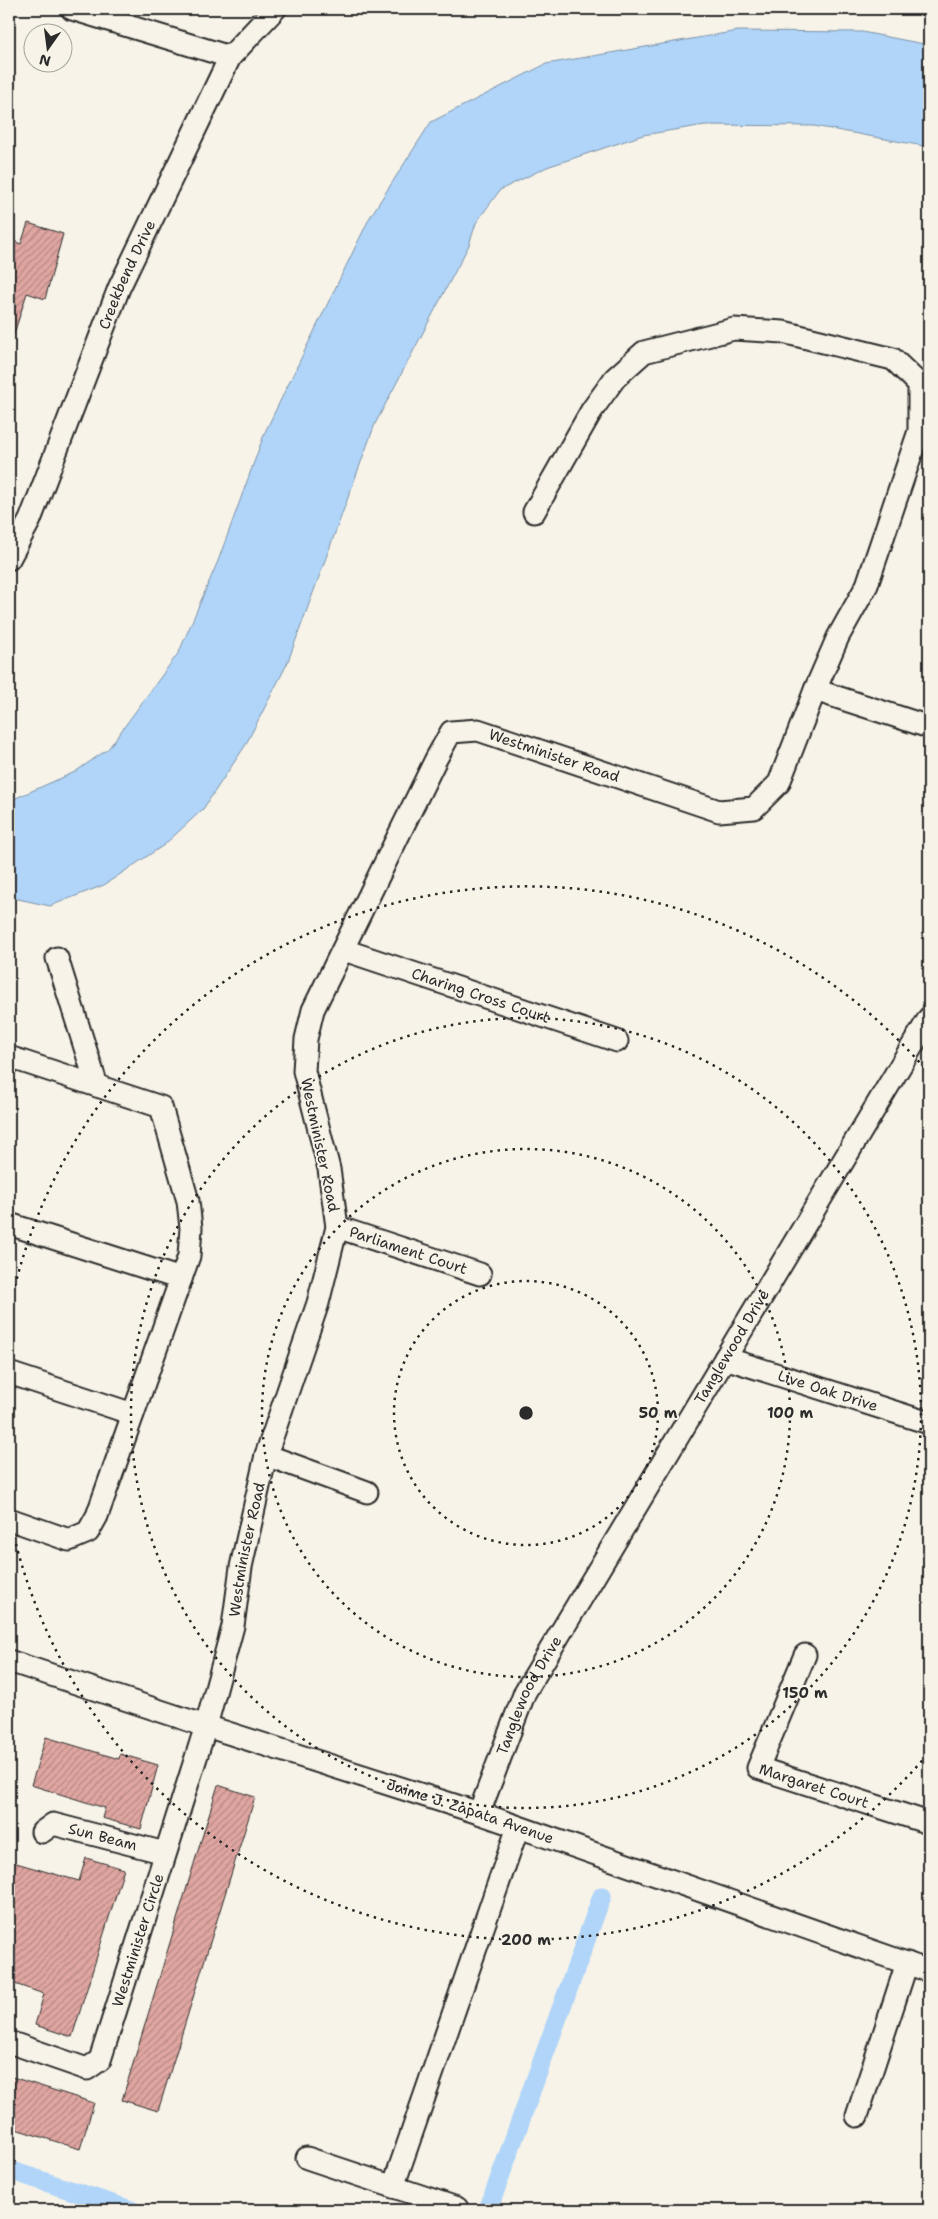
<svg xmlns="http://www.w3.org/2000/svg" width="938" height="2219" font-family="'Shantell Sans',sans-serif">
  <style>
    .water { fill: #b0d5f9; stroke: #7b91a7 }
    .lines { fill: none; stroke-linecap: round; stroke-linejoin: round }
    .canal { stroke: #b0d5f9; stroke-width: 19 }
    .building { fill: url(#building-hatch); stroke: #2b2b2b }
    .minor-casing { stroke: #2b2b2b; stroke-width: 25 }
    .minor { stroke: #f7f3e8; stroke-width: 21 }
    .ring { fill: none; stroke: #2b2b2b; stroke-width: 2.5; stroke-dasharray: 2.5 5 }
    .labels { text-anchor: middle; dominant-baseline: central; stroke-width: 4; stroke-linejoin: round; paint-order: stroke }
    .street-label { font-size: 15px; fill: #2b2b2b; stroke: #f7f3e8 }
    .centre { fill: #2b2b2b; stroke: #f7f3e8; stroke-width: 2.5 }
    .ring-label { font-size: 15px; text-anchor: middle; font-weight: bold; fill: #2b2b2b; stroke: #f7f3e8; stroke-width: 4; stroke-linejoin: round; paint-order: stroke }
  </style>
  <defs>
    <pattern id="building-hatch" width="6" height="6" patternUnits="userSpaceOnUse" patternTransform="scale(1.25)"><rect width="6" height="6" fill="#e0a6a1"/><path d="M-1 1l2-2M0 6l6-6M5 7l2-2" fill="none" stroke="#b68783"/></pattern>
  </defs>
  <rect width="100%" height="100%" fill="#f7f3e8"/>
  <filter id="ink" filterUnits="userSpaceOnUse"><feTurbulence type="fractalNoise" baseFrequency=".02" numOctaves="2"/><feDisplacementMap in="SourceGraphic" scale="10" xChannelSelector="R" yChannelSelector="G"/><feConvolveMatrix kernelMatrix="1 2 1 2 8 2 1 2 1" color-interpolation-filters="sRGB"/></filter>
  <g filter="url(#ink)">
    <path class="water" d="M738,31l124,1 67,13v102l-115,-21 -109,-1 -62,10 -96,32 -47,23 -24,33 -7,22 -94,179 -88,240 -42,82 -42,63 -39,36 -60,40 -54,21 -41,-9v-96l66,-29 33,-23 71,-97 39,-91 47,-129 105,-215 61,-95 115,-58z"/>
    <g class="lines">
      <path class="canal" d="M9,2170l122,40
        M488,2210l114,-314"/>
    </g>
    <path class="building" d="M28,223l35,11 -18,65 -18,-6 -15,47 -3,-1v-56l4,-13 -4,-2v-11l5,-16 7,3z
      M46,1737l73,22 1,-5 38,11 -17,64 -39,-11 3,-10 -74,-23z
      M218,1785l37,12 -97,314 -36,-11z
      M86,1858l38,11 -52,168 -37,-12 9,-31 -35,-12v-121l70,20z
      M9,2076l85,27 -14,46 -71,-22z"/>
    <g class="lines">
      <defs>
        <g id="minor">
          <path d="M72,9l158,48"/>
          <path id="s1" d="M9,559l21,-39 89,-232 111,-231 45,-48"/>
          <path d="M815,690l114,37"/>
          <path id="s2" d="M344,950l273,91"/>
          <path d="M57,958l40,128"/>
          <path d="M9,1057l152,50 27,94 3,27 -2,28 -92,260 -9,16 -19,8 -60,-21"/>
          <path d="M9,1224l172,55"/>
          <path id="s3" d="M337,1227l143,47"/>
          <path id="s4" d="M725,1358l204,65"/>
          <path d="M9,1373l124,41"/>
          <path d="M266,1455l101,37"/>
          <path id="s5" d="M805,1655l-47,113 171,55"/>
          <path id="s6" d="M9,1661l197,65 273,87 450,158"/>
          <path id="s7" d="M479,1813l46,-121 404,-674"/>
          <path id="s8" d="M42,1832l11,-8 112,29"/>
          <path id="s9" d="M9,2042l78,27 13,-9 106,-334 27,-100 8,-59 25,-112 52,-152 19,-76 -8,-58 -25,-98 2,-32 7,-29 123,-251 15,-27 27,-2 241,81 35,-3 25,-25 36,-93 23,-53 29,-52 52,-154v-47l-26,-25 -110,-27 -49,-3 -90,23 -29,26 -23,32 -58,102"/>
          <path d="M857,2116l50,-153"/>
          <path d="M307,2158l150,50"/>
          <path d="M393,2187l125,-360"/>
        </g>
      </defs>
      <use href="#minor" class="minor-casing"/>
      <use href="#minor" class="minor"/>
    </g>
  </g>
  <g class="ring">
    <circle cx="526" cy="1413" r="132"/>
    <circle cx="526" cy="1413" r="264"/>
    <circle cx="526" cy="1413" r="395"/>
    <path d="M927 1755A527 527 0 0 1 10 1518M10 1308A527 527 0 0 1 927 1071"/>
  </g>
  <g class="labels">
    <g class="street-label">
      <text stroke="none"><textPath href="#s1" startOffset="308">Creekbend Drive</textPath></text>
      <text stroke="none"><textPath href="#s9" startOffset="1605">Westminister Road</textPath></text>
      <text stroke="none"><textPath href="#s2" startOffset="144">Charing Cross Court</textPath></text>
      <text transform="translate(320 1145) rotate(78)">Westminister Road</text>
      <text stroke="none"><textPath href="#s3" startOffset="75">Parliament Court</textPath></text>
      <text stroke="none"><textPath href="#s7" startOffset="532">Tanglewood Drive</textPath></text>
      <text stroke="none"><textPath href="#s4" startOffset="108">Live Oak Drive</textPath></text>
      <text stroke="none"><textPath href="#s9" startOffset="630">Westminister Road</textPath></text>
      <text stroke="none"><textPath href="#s7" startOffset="128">Tanglewood Drive</textPath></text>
      <text stroke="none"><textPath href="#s5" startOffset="181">Margaret Court</textPath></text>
      <text stroke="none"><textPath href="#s6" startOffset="485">Jaime J. Zapata Avenue</textPath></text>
      <text stroke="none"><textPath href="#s8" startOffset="65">Sun Beam</textPath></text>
      <text stroke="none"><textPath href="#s9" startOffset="224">Westminister Circle</textPath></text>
    </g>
  </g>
  <circle cx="526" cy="1413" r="8" class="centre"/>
  <g class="ring-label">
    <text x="658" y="1418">50 m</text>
    <text x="790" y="1418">100 m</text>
    <text x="805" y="1698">150 m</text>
    <text x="526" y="1945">200 m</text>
  </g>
  <rect width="938" height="2219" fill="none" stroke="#f7f3e8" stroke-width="30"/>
  <rect x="15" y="15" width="908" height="2189" fill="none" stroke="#2b2b2b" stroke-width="2" filter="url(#ink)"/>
  <g transform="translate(48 48) rotate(194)"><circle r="24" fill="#f7f3e8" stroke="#a5a39c"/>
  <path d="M0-4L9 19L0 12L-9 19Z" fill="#2b2b2b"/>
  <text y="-8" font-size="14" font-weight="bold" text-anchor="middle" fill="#2b2b2b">N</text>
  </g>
</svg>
